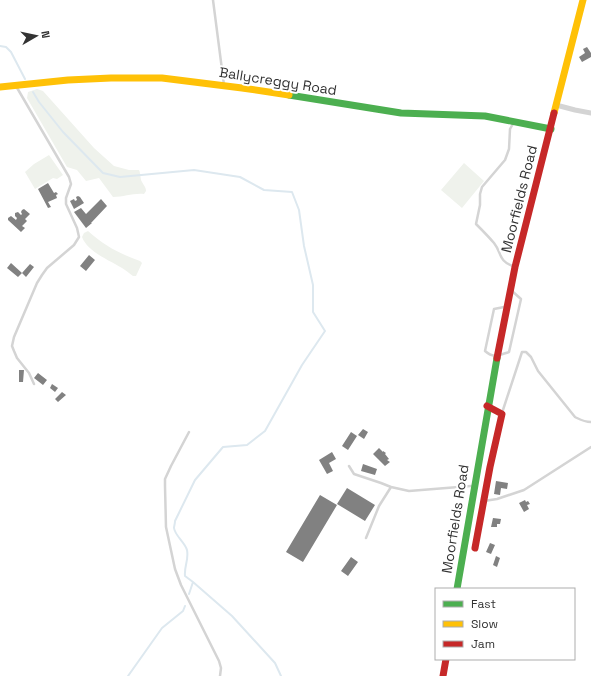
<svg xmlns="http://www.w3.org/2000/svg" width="591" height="676" font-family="'Space Grotesk',sans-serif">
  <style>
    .green { fill: #eff2ec }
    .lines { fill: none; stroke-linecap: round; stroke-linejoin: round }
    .stream { stroke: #dde8ef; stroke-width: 2 }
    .building { fill: #818181 }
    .lane { stroke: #d4d4d4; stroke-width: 2.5 }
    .street { stroke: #d4d4d4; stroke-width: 5 }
    .fast { stroke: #4caf50; stroke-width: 7 }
    .slow { stroke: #ffc107; stroke-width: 7 }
    .jam { stroke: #c62828; stroke-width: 7 }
    .labels { text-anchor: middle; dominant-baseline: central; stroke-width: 4; stroke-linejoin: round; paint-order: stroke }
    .street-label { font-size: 14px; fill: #333; stroke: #fff }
  </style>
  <rect width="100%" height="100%" fill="#fff"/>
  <path class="green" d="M37,89l6,2 51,57 20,18 15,4h10c2,4 1,9 3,12 2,4 4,5 4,9l-2,3c-11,-1 -20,3 -31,3l-14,-19 -13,3 -9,-11 -10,-3 -40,-69 1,-6z
    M49,155l14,20 -6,4 -4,-1 -18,11 -10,-17 9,-8z
    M464,163l20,18 -22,27 -21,-18z
    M88,231c17,15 30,22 52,30l2,2 -6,13h-3c-3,-2 -5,-4 -8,-6 -13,-9 -37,-17 -43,-33l2,-4z"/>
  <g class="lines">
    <path class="stream" d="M0,46l6,1 5,5 14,27
      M33,92l6,10 24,30 40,41 17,4 74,-7 46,7 24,13 28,2 7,18 5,36 9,39v27l12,19 -23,34 -37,66 -18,14 -24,2 -28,33 -20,41c0,3 -1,5 -1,7 1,8 11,14 13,22 2,10 -3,16 -2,26l8,6 -4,12
      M193,582l39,34 43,47 6,13
      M128,676l34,-48 21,-17 2,-5"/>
  </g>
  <path class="building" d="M587,47l4,6v4l-9,5 -3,-5 6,-4 -2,-4z
    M48,183l6,10 2,-1 2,2 -2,1 1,3 -9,4 3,5 -3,1 -10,-19z
    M78,196l2,1 4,6 -10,6 -4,-8 4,-2 1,2 2,-1 -1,-3z
    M101,199l6,7 -16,17h1l-6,5 -12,-16 7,-4 5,6z
    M24,209l6,5 -5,5 2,2 -5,5 3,2 -4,4 -13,-12v-2l3,-2 5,4 1,-2 -2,-2v-3l3,-1 3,3 1,-1 -1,-2 1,-2z
    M89,255l6,5 -9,11 -6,-5z
    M11,263l11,10 -4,4 -11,-9z
    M30,264l4,3 -8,10 -4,-4z
    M19,370h5l-1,12h-4z
    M38,373l9,7 -4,5 -9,-7z
    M52,384l6,4 -3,4 -5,-4z
    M62,392l4,3 -8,7 -3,-3z
    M363,429l5,3 -4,7 -6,-4z
    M351,432l6,4 -9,14 -6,-4z
    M379,448l4,4v-1l3,2 -1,1 4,5 -2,1 3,2 -5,4 -12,-12z
    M332,452l4,7 -7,4 4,8 -6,3 -8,-14z
    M363,464l14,5 -2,6 -14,-4z
    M496,481l12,2 -1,6 -6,-1 -1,7 -6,-1z
    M347,488l28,17 -10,16 -28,-17z
    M320,495l17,10 -34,57 -17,-10z
    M525,500l1,2 2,-1 2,3 -3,1 2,4 -5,3 -5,-9z
    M493,518l8,1 -1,5h-3v3h-6z
    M490,543l5,2 -4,9 -5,-2z
    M496,556l4,2 -3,9 -4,-2z
    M351,557l7,5 -10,14 -7,-5z"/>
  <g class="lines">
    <path class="lane" d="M213,0l11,85
      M16,86l53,91 2,7 -5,14v6l11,24 2,9 -5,8 -27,23 -5,7 -5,8 -23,54 -2,9 2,5 3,7 12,15 5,11
      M513,266c-15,-5 -11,-13 -19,-23 -6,-7 -12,-13 -18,-19l4,-19v-11l2,-7 23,-27 4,-11 1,-20 4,-7
      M504,307l-10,2 -9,42c9,8 14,4 24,1l12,-53 -9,-8
      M502,413l20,-61h4l5,5 7,14 37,46c6,3 9,5 16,5
      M189,432l-18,34 -6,13v7l1,41 9,42 6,16 38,76 2,7 -1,8
      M349,466l5,8 27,9 10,4
      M484,501l13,-2 27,-9 67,-43
      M366,538l13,-32 12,-19 18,4 62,-5"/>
    <path class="street" d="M556,105l19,5 16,3"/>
    <path class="fast" d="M289,95l112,18 84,3 66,13
      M457,589l40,-231"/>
    <path class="slow" d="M0,87l68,-7 43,-2h51l80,10 47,7
      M554,113l29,-113"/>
    <path class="jam" d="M497,358l18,-91 39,-154
      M475,548l15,-81 12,-53 -15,-8
      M443,676l3,-17"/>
  </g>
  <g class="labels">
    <g class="street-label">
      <text transform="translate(278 81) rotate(9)">Ballycreggy Road</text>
      <text transform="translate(519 199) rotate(-76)">Moorfields Road</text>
      <text transform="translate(455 519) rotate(-81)">Moorfields Road</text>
    </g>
  </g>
  <rect x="435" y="588" width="140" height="72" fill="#ffffff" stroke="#adadad"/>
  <rect x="443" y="601" width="20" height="6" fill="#4caf50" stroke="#adadad"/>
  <text x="471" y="608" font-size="12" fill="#333333">Fast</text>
  <rect x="443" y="621" width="20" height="6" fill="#ffc107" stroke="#adadad"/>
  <text x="471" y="628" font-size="12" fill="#333333">Slow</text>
  <rect x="443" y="641" width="20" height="6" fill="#c62828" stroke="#adadad"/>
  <text x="471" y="648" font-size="12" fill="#333333">Jam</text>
  <g transform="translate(36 36) rotate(81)" stroke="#ffffff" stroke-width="3" paint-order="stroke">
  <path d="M0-3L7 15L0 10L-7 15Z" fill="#333333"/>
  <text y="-6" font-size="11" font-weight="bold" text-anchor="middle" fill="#333333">N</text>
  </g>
</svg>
